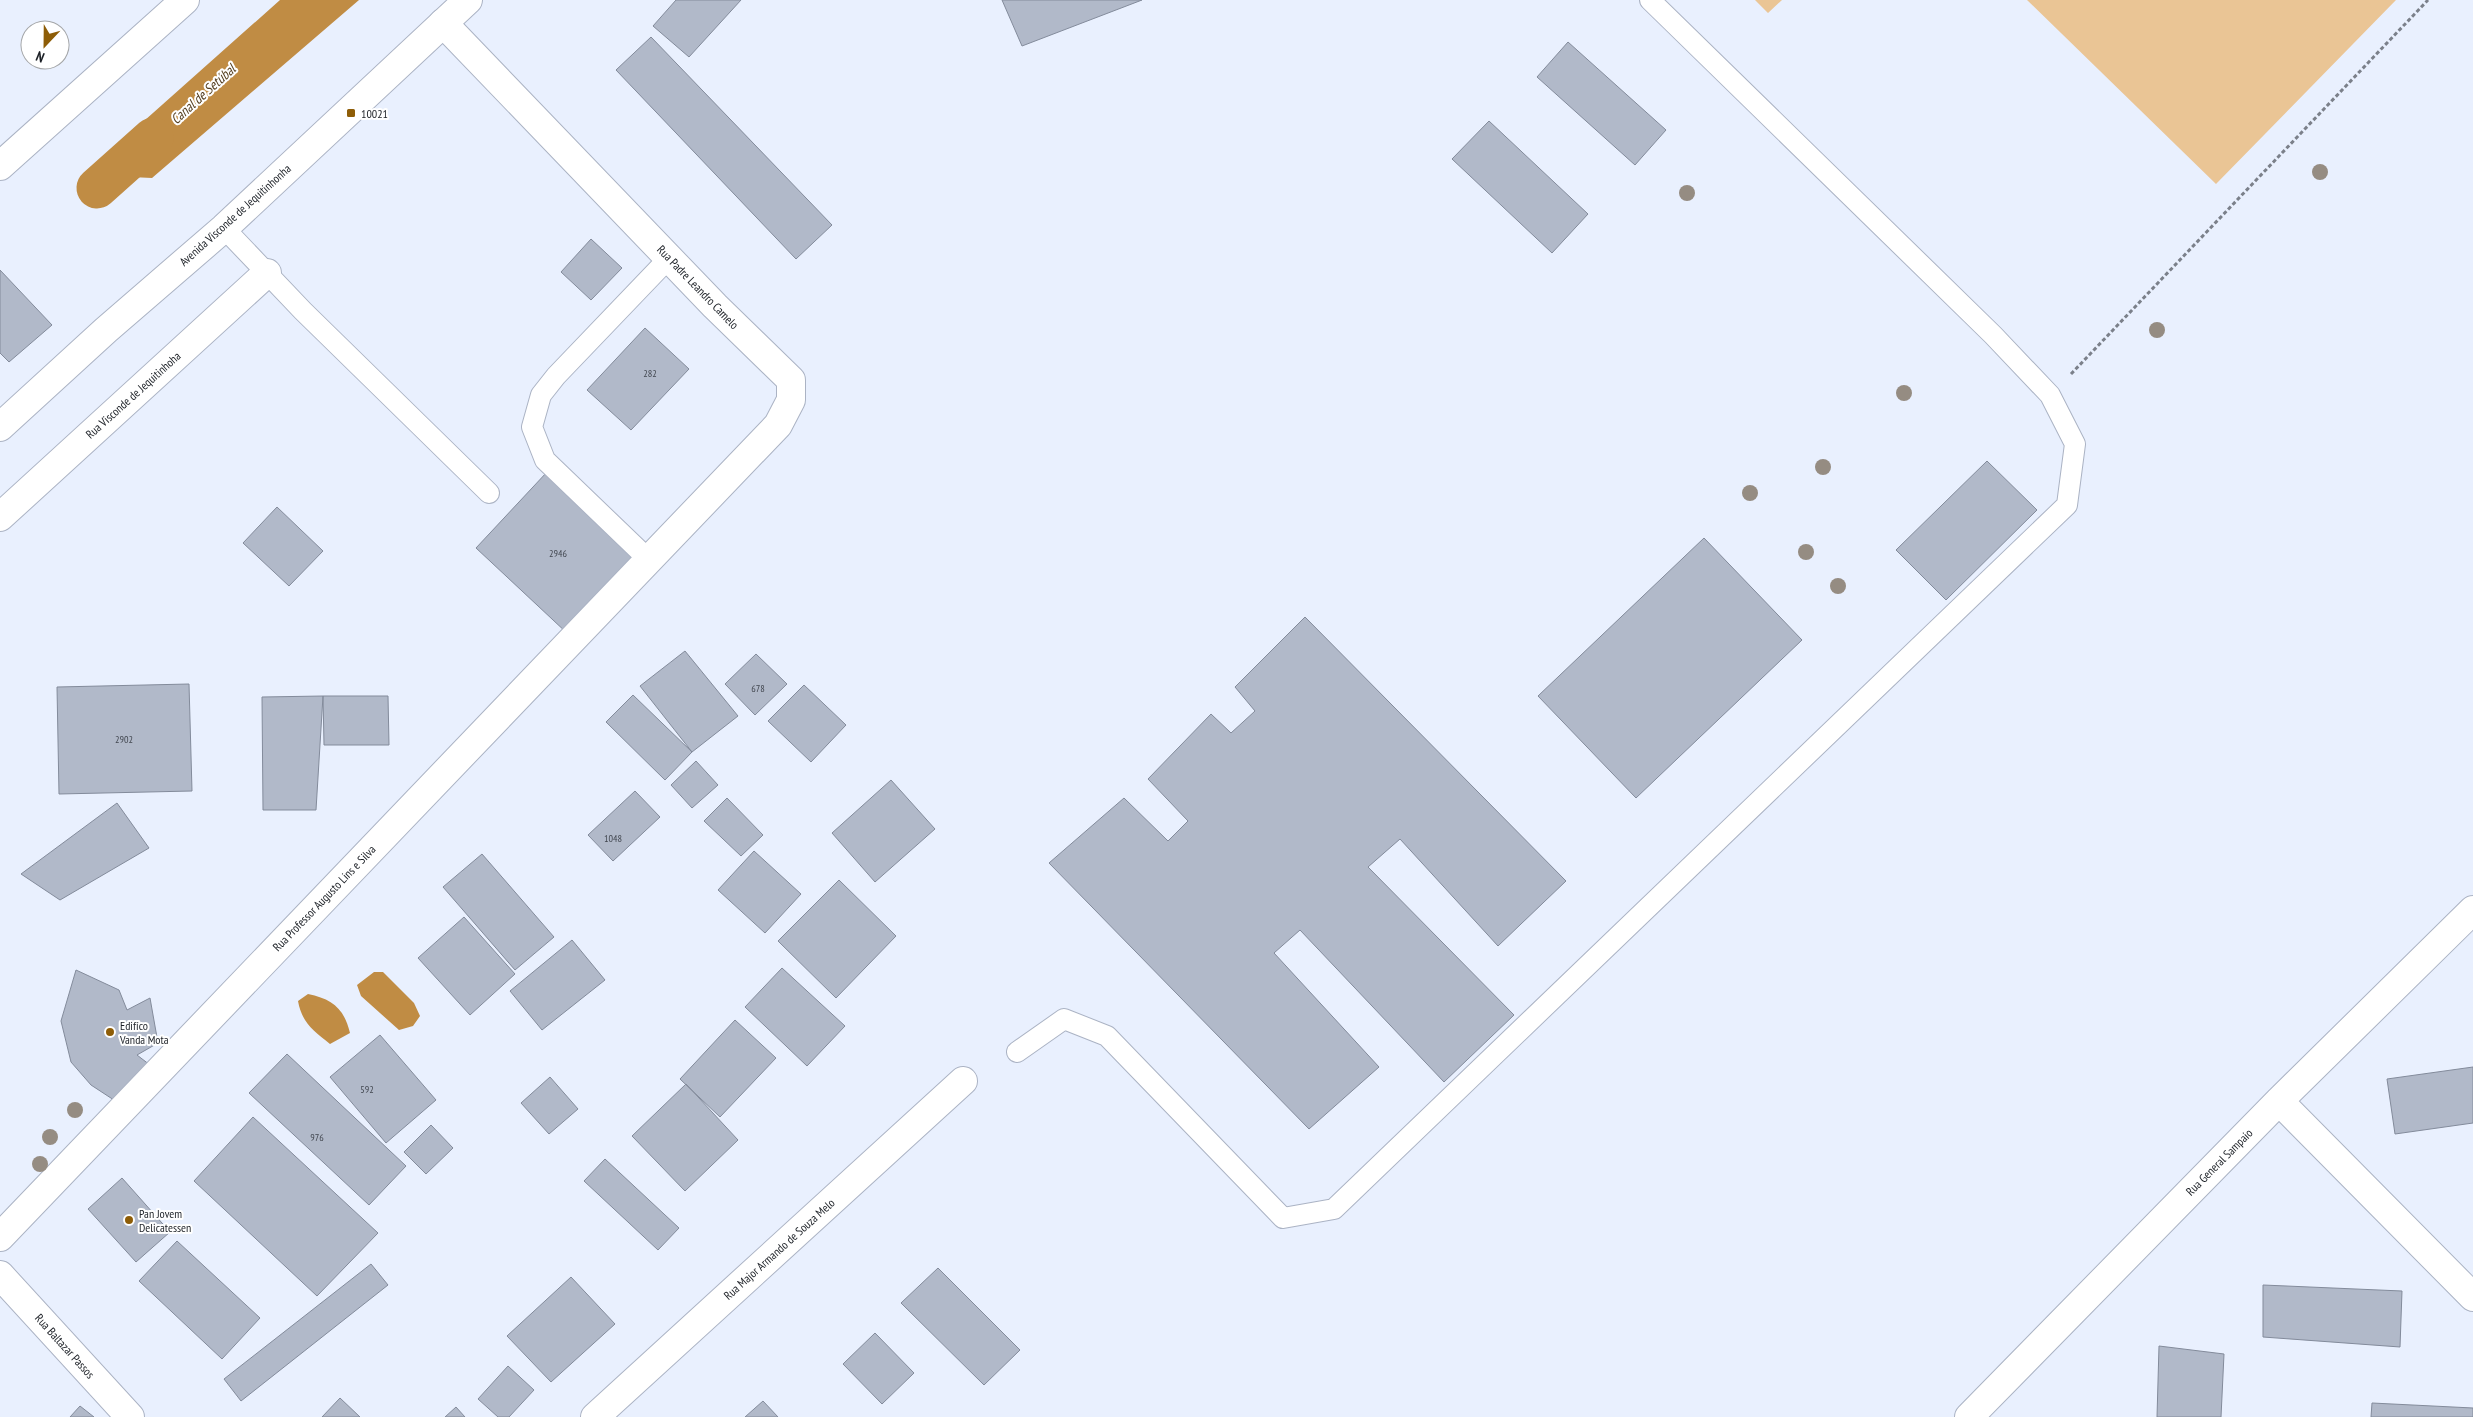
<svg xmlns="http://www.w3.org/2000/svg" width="2473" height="1417" font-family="'PT Sans Narrow',sans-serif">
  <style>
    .green { fill: #eac595 }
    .water { fill: #c08c44 }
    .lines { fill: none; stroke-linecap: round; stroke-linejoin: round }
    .canal { stroke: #c08c44; stroke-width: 41 }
    .building { fill: #b1b9c9; stroke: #838b9b }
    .service-casing { stroke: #abb3c4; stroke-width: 22 }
    .minor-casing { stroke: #abb3c4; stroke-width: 30 }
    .tertiary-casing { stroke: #abb3c4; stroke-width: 30 }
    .primary-casing { stroke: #abb3c4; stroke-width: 30 }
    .path { stroke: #7b808a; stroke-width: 3; stroke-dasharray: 4 2.5; stroke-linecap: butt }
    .service { stroke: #fff; stroke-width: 20 }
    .minor { stroke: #fff; stroke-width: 28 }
    .tertiary { stroke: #fff; stroke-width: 28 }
    .primary { stroke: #fff; stroke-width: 28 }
    .tree { fill: #958c82 }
    .poi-dot { fill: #8e5d07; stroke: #fff; stroke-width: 2 }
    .labels { text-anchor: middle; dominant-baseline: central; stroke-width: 4; stroke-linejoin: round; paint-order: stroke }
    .number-label { font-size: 10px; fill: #41464f }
    .poi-label { font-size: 12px; fill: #1c2026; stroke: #fff; text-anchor: start }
    .street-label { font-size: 12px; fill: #1c2026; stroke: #fff }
    .water-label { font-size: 14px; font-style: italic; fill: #543e1f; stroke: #fff }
  </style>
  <rect width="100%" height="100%" fill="#e9f0fe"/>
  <path class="green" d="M1755,0h27l-14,13z
    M2027,0h369l-180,184z"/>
  <path class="water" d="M280,0h79l-207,178 -42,-2 16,-39z
    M374,972h9l31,31 6,13 -7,10 -14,4 -38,-34 -4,-11z
    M308,994c24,5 36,14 42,39l-20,11c-17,-14 -28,-21 -32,-43z"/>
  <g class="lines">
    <path class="canal" d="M97,188l56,-50"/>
  </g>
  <path class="building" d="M676,0h65l-52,57 -36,-31z
    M1002,0h140l-120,46z
    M651,37l181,188 -36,34 -180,-189z
    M1568,42l98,88 -31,35 -98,-88z
    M1489,121l99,93 -36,39 -100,-94z
    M591,239l31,29 -31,32 -30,-28z
    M0,270l52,55 -43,37 -9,-9z
    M645,328l44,41 -58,61 -44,-40z
    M1987,461l50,49 -91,90 -50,-50z
    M547,472l93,87 -72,75 -92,-86z
    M277,507l46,44 -34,35 -46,-43z
    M1704,538l98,102 -166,158 -98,-102z
    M1305,617l261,264 -68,65 -98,-107 -32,28 146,148 -70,67 -144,-152 -26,23 105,114 -70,62 -260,-266 75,-65 44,43 20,-20 -40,-42 63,-65 20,19 24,-22 -20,-24z
    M685,651l53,65 -46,36 -52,-66z
    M756,654l31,30 -32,31 -30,-31z
    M189,684l3,107 -133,3 -2,-107z
    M804,685l42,40 -35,37 -43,-41z
    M633,695l59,57 -27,28 -59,-58z
    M323,696l-7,114h-53l-1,-113z
    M323,696h65l1,49h-65z
    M696,761l22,24 -26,23 -21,-23z
    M891,780l44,49 -60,53 -43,-49z
    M635,791l25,26 -47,44 -25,-26z
    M727,798l36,37 -22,21 -37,-35z
    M117,803l32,45 -89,52 -39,-26z
    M754,851l47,43 -36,39 -47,-43z
    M482,854l72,83 -39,33 -72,-83z
    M839,880l57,56 -60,62 -58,-57z
    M464,917l51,57 -45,41 -52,-57z
    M572,940l33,40 -63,50 -32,-39z
    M782,968l63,58 -38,40 -62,-59z
    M76,970l43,20 8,20 23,-12 8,45 -21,12 13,10 -30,39 -29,-19 -20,-23 -10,-41z
    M735,1020l41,38 -56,59 -40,-38z
    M380,1035l56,65 -50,43 -56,-66z
    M287,1054l119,112 -37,39 -120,-112z
    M2473,1067v56l-78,11 -8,-55z
    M550,1077l28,32 -29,25 -28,-31z
    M686,1084l52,56 -53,51 -53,-55z
    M253,1117l125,116 -61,63 -123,-115z
    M431,1125l22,23 -27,26 -22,-22z
    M605,1159l74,69 -21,22 -74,-69z
    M122,1178l48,54 -34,30 -48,-53z
    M177,1241l83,77 -38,41 -83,-78z
    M371,1264l17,21 -147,116 -17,-22z
    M938,1268l82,82 -36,35 -83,-82z
    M571,1277l44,47 -64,58 -44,-46z
    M2263,1285l139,6 -2,56 -137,-10z
    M875,1333l39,40 -32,31 -39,-40z
    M2159,1346l65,8 -3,63h-64z
    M508,1366l26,24 -25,27h-11l-20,-18z
    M340,1398l20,19h-38z
    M763,1401l15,16h-33z
    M2372,1403l101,5v9h-102z
    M80,1406l14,11h-24z
    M456,1407l9,10h-20z"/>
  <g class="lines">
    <defs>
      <path id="service" d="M224,228l79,83 186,182
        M648,559l-103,-99 -13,-33 9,-32 15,-19 113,-118
        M1017,1052l47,-33 43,17 176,182 51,-9 733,-704 8,-61 -25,-49 -57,-60 -343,-335"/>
      <path id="minor" d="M0,517l267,-244
        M2279,1101l194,196
        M0,1237l778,-812 13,-25v-20l-76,-74 -272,-283
        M595,1417l368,-336
        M1969,1417l310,-316 194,-191"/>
      <path id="tertiary" d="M0,1275l130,142"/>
      <path id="primary" d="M0,166l185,-166
        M0,427l106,-97 118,-102 244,-228"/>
    </defs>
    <use href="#service" class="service-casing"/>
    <use href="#minor" class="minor-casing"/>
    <use href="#tertiary" class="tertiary-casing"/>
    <use href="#primary" class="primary-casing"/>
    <path class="path" d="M2071,374l357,-374"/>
    <use href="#service" class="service"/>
    <use href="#minor" class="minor"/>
    <use href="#tertiary" class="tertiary"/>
    <use href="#primary" class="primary"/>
  </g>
  <g class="tree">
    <circle cx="2320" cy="172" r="8"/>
    <circle cx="1687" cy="193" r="8"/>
    <circle cx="2157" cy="330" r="8"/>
    <circle cx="1904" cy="393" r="8"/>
    <circle cx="1823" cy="467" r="8"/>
    <circle cx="1750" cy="493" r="8"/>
    <circle cx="1806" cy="552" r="8"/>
    <circle cx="1838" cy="586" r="8"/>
    <circle cx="75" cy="1110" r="8"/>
    <circle cx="50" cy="1137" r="8"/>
    <circle cx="40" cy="1164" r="8"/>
  </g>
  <g class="poi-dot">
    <rect x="346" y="108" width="10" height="10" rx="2.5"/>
    <circle cx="110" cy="1032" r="5"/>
    <circle cx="129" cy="1220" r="5"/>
  </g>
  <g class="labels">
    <g class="number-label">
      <text x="650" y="373">282</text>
      <text x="558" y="553">2946</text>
      <text x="758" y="688">678</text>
      <text x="124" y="739">2902</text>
      <text x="613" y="838">1048</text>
      <text x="367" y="1089">592</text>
      <text x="317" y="1137">976</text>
    </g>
    <g class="poi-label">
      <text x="361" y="113">10021</text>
      <text x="120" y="1025">Edifíco<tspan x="120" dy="14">Vanda Mota</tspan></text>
      <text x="139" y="1213">Pan Jovem<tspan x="139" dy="14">Delicatessen</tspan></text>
    </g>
    <g class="street-label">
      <text transform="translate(235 215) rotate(-42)">Avenida Visconde de Jequitinhonha</text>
      <text transform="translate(698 287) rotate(46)">Rua Padre Leandro Camelo</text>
      <text transform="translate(133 395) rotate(-42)">Rua Visconde de Jequitinhoha</text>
      <text transform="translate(324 898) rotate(-46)">Rua Professor Augusto Lins e Silva</text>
      <text transform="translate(2219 1162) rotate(-45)">Rua General Sampaio</text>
      <text transform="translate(779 1249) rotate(-42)">Rua Major Armando de Souza Melo</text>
      <text transform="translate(65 1346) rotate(48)">Rua Baltazar Passos</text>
    </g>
    <g class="water-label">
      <text transform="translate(203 94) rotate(-42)">Canal de Setúbal</text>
    </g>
  </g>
  <g transform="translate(45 45) rotate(202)"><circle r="24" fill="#ffffff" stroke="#a4a6a8"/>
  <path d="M0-4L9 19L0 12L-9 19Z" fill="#8e5d07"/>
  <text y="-8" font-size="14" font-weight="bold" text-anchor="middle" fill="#1c2026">N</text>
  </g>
</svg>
